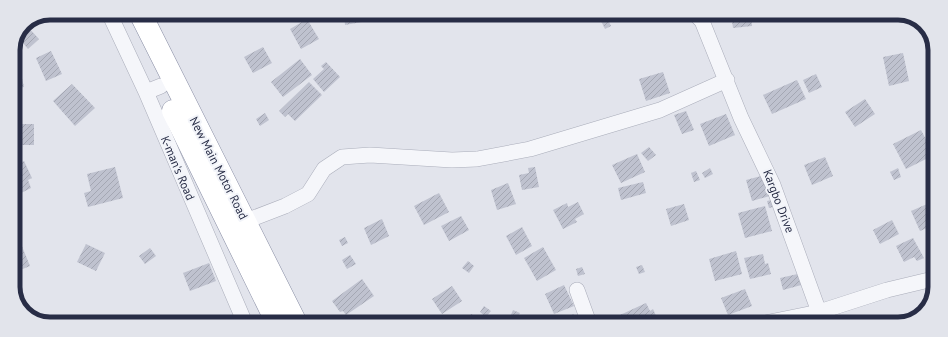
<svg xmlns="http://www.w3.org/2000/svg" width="948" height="337" font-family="'PT Sans',sans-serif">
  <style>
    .building { fill: url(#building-hatch) }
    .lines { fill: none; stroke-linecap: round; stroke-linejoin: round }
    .minor-casing { stroke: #aaadba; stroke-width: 16 }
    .trunk-casing { stroke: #888da4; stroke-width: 23 }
    .minor { stroke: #f5f6fa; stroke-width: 15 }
    .trunk { stroke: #fff; stroke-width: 22 }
    .labels { text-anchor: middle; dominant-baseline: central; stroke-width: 4; stroke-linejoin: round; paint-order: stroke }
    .street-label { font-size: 12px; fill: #282d46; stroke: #f2f4f9 }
    .rim { fill: none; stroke: #282d46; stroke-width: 5 }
  </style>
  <defs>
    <pattern id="building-hatch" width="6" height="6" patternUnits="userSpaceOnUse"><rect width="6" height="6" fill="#bfc2cf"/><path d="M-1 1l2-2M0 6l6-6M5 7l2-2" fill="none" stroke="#a4a7b3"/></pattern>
  </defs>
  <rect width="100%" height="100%" fill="#e2e4ec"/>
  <path class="building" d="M344,14h22l1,7 -22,4z
    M731,14l20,1 1,11 -19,2z
    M607,18l4,8 -6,3 -4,-8z
    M307,19l12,20 -18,10 -11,-20z
    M27,26l12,13 -11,10 -10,-12 2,-5z
    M263,47l9,16 -19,10 -9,-16z
    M51,51l11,23 -16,7 -10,-23z
    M903,53l6,28 -20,5 -6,-29z
    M300,59l12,16 -29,22 -12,-15z
    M326,62l14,15 -16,15 -11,-13 11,-10 -3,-3z
    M20,70l4,17 -11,2v-17z
    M663,72l7,21 -24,8 -7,-22z
    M816,74l6,13 -13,6 -6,-13z
    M797,80l9,19 -34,15 -9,-19z
    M309,82l13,13 -27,26 -7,-7 -3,3 -6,-6z
    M72,84l23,24 -20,18 -22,-25z
    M865,99l10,15 -20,13 -10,-15z
    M934,106v9l-1,1 -4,-8z
    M686,111l8,19 -12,4 -8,-19z
    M265,113l4,7 -9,6 -4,-7z
    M726,114l9,21 -26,11 -9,-22z
    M934,121v12l-5,-10z
    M13,124h21v21h-21z
    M921,130l13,25 -28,14 -13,-25z
    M649,147l7,8 -8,6 -7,-8z
    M637,154l8,18 -24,11 -9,-18z
    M825,157l8,19 -21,9 -8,-20z
    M24,161l8,17 -4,2 3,8 -14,7 -4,-10v-19z
    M115,167l8,31 -35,9 -4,-14 7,-2 -4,-17z
    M535,167l4,20 -17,3 -3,-15 10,-2 -1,-5z
    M710,168l3,6 -8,4 -3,-5z
    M898,168l3,9 -7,3 -4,-8z
    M696,171l4,9 -6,2 -3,-9z
    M765,175l8,20 -21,6 -6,-21z
    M643,182l3,11 -25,7 -3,-12z
    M508,183l8,21 -19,6 -6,-20z
    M439,193l10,19 -25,13 -10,-19z
    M775,199l2,7 -8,2 -2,-7z
    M934,201v24l-14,6 -9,-20z
    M578,202l6,12 -9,5 2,3 -14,7 -10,-19 14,-7 1,4z
    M684,204l5,16 -18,6 -5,-17z
    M765,206l7,25 -27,7 -7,-25z
    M461,216l8,14 -20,11 -8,-15z
    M382,219l7,17 -18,9 -7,-17z
    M892,220l7,14 -19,10 -7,-14z
    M522,227l10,19 -16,9 -10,-19z
    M345,237l3,6 -6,3 -3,-6z
    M913,238l11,20 -7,3 -3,-4 -10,5 -8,-16z
    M19,239l11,27 -17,7v-32z
    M86,244l19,9 -9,18 -19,-9z
    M543,247l13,23 -19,11 -13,-23z
    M150,248l6,8 -11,8 -6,-8z
    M736,251l6,23 -27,7 -6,-22z
    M763,254l2,10 3,-1 3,11 -21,5 -6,-21z
    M350,255l6,9 -9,5 -5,-9z
    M468,261l6,5 -5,7 -7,-5z
    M209,263l7,18 -26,10 -7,-18z
    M642,265l3,7 -6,2 -3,-7z
    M582,267l3,7 -7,2 -2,-7z
    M802,273l3,11 -22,6 -3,-12z
    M362,279l12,17 -28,19 -3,-4 -3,1 -8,-11z
    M564,285l10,21 -20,8 -9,-20z
    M452,286l10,15 -20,13 -10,-15z
    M745,289l7,17 -24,9 -7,-17z
    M646,303l4,8 3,-2 5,11 -7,3h-27l-4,-8z
    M484,306l7,5 -5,6 -6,-5z
    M513,310l7,3 -4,7 -6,-3z
    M472,314l5,9h-23z
    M573,314l6,8 -2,1h-17z
    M123,317l11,5h-14z"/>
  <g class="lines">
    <defs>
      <path id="minor" d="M109,13l37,79 99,231
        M695,14l7,7 39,97 32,67 46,127 7,12
        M146,92l15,-6
        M246,221l39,-15 23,-12 16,-25 18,-12 28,-2 82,5 25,-1 53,-10 130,-39 67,-30
        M577,290l12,33
        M760,324l59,-12 68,-22 46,-11"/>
      <path id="trunk" d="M140,13l156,310
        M173,111l104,212"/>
    </defs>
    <use href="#minor" class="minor-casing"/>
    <use href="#trunk" class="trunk-casing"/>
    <use href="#minor" class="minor"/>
    <use href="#trunk" class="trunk"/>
  </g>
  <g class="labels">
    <g class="street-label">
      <text transform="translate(178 168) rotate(67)">K-man's Road</text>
      <text transform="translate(219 168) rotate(63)">New Main Motor Road</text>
      <text transform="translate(779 201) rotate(69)">Kargbo Drive</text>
    </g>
  </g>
  <path d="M0 0H948V337H0ZM50 20H898A30 30 0 0 1 928 50V287A30 30 0 0 1 898 317H50A30 30 0 0 1 20 287V50A30 30 0 0 1 50 20Z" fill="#e2e4eb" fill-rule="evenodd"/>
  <path class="rim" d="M50 20H898A30 30 0 0 1 928 50V287A30 30 0 0 1 898 317H50A30 30 0 0 1 20 287V50A30 30 0 0 1 50 20Z"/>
</svg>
